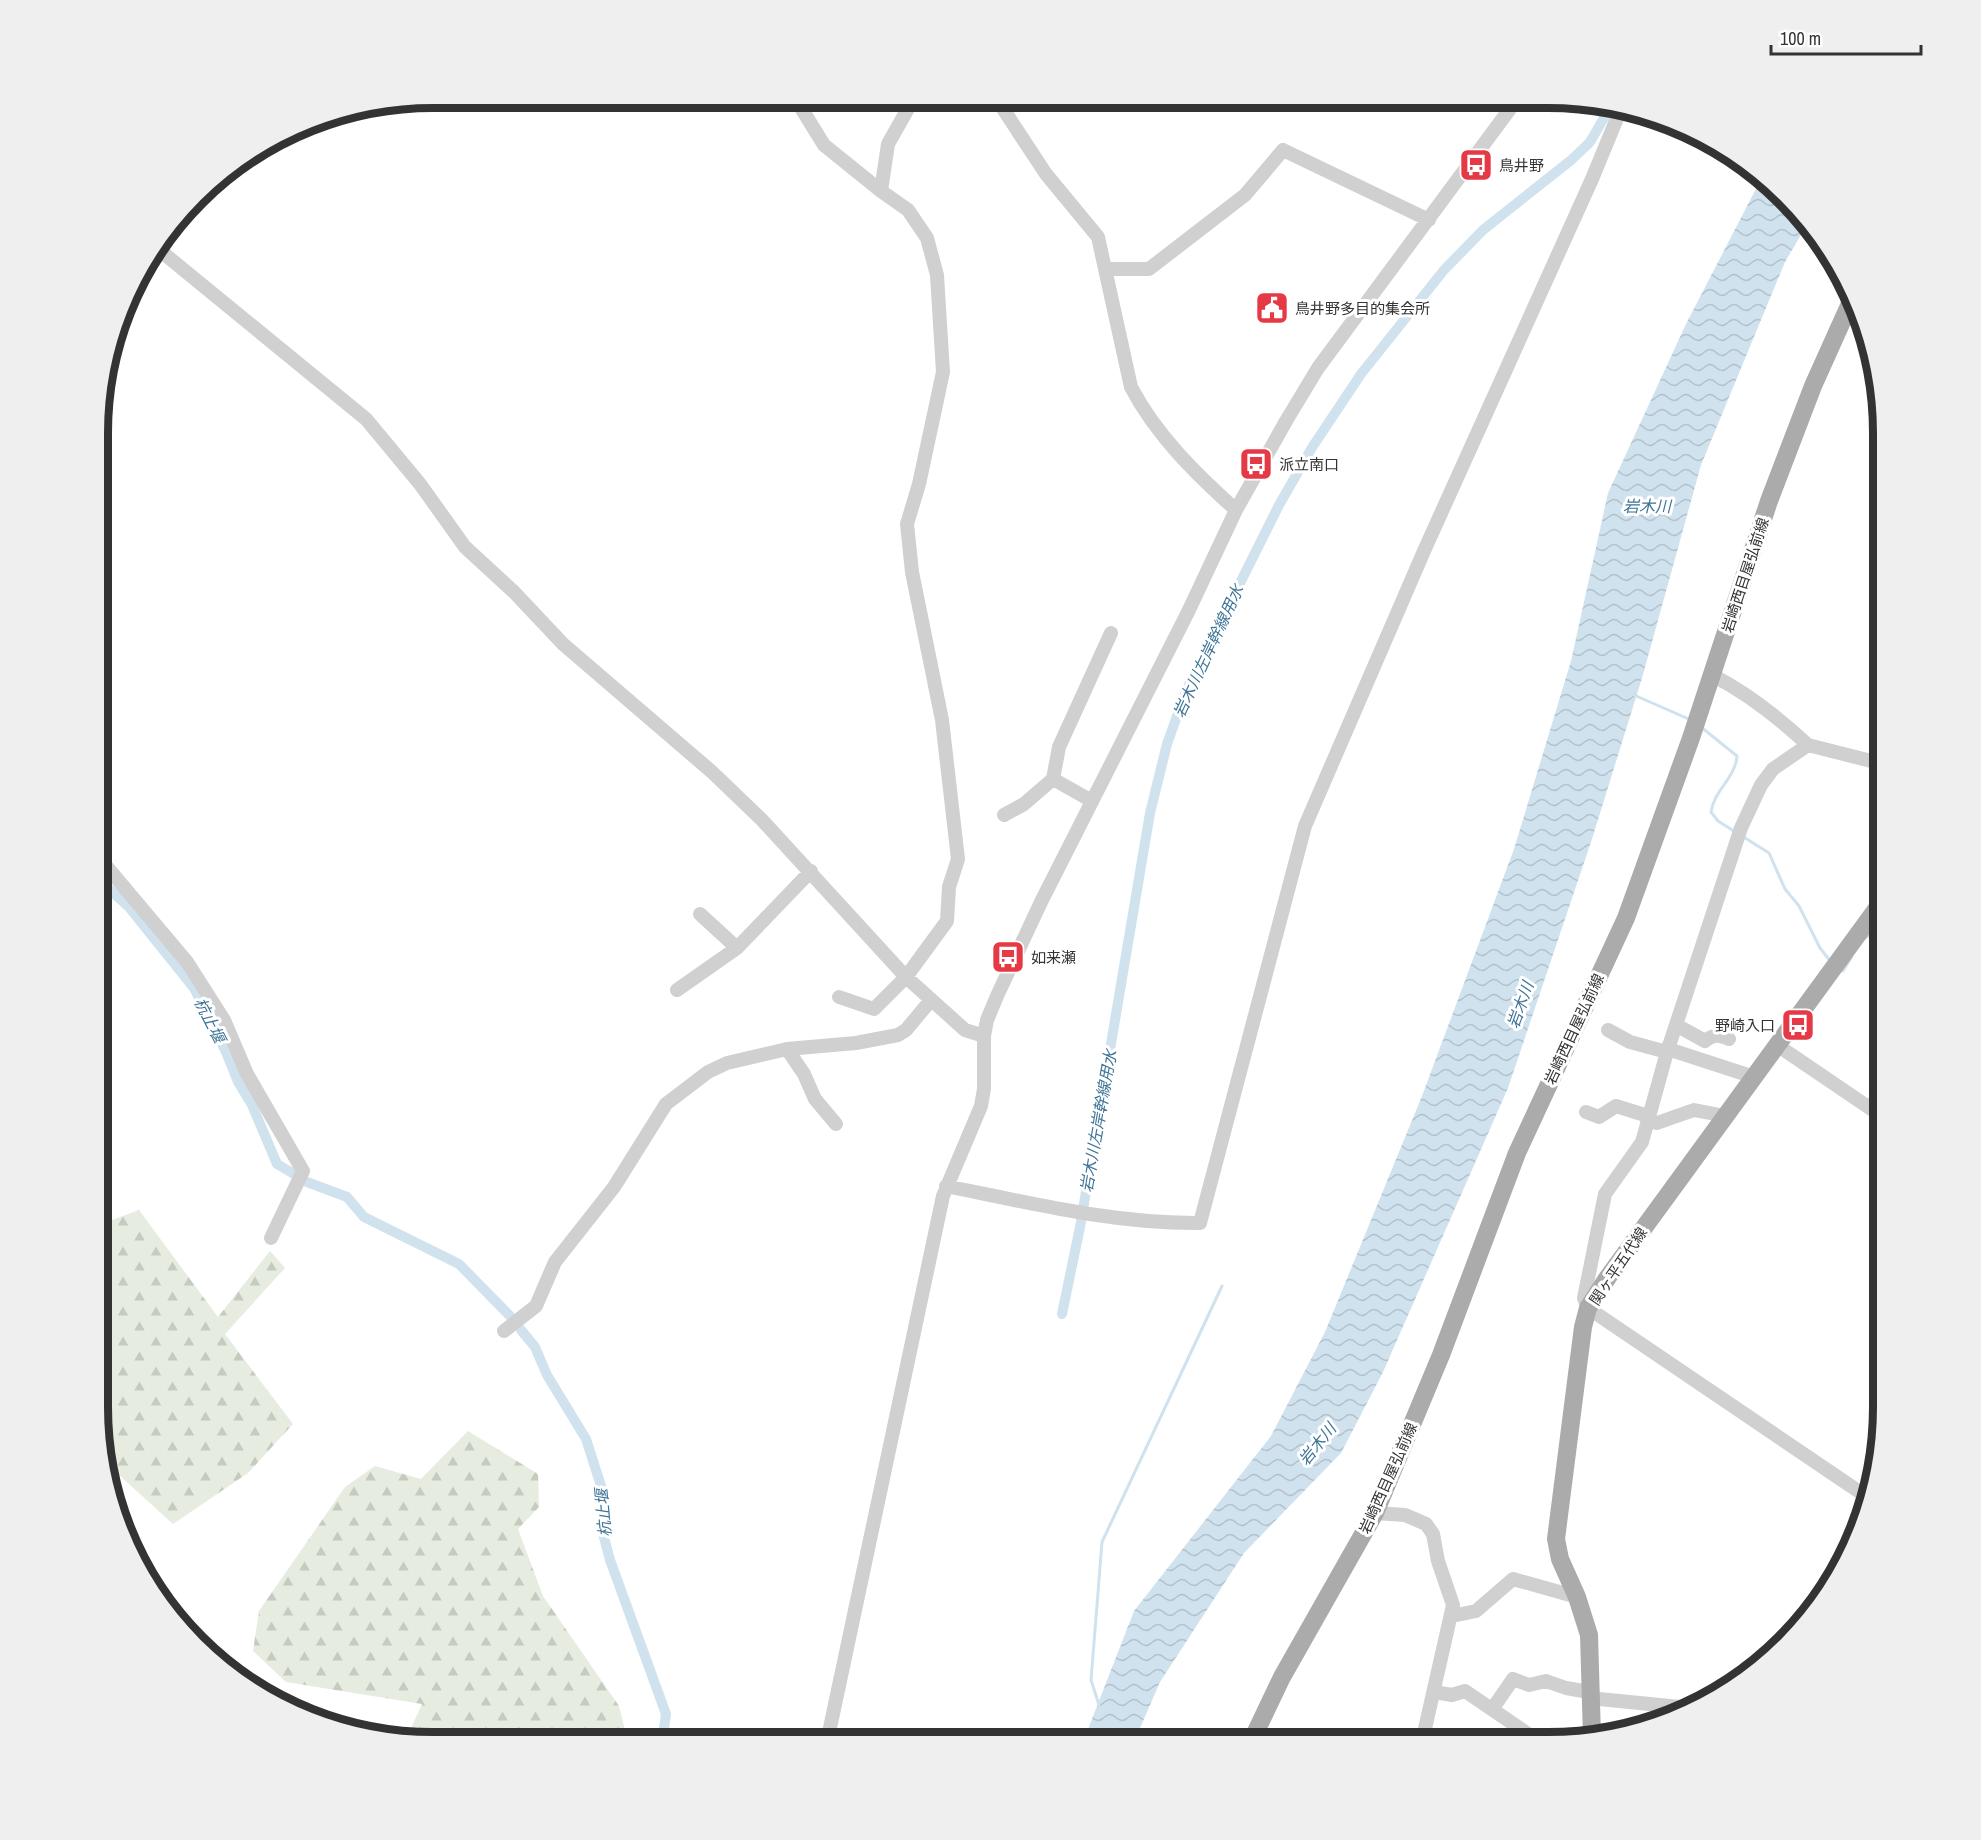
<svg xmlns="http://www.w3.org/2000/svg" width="1981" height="1840" font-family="'Archivo Narrow','Noto Sans JP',sans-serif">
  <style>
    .forest { fill: url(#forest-firs) }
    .water { fill: url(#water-waves) }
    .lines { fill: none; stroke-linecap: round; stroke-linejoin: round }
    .stream { stroke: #cfe2ee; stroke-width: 3 }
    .canal { stroke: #cfe2ee; stroke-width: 10 }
    .minor { stroke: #d0d0d0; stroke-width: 14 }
    .major { stroke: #ababab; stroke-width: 18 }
    .labels { text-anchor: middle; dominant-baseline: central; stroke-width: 6; stroke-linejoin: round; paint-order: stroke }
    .poi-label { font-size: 15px; fill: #333; stroke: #fff; text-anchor: start }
    .street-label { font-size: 15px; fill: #333; stroke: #fff }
    .water-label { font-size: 16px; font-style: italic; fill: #3f7597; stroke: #fff }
    .rim { fill: none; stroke: #333; stroke-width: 8 }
  </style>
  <defs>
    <pattern id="forest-firs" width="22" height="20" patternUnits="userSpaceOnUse" patternTransform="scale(1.5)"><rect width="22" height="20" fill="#e6ecdf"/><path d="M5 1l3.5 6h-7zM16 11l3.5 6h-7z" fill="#c6cbc0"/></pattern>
    <pattern id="water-waves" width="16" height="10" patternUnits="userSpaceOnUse" patternTransform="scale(1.5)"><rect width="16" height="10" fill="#cfe2ee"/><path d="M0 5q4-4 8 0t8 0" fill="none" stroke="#b2c2cd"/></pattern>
  </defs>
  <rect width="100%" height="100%" fill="#fff"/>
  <path class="forest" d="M139,1210l79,107 52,-66 15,17 -60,66 68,90 -45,49 -75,51 -55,-50 -8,5 -12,-50 1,-204z
    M468,1431l70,43 1,33 -21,22 25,67 76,110 9,36h-196l-26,-3 16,-35 -136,-22 -33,-31 6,-40 86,-124 30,-21 46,13z"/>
  <path class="water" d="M1760,181l41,31 7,11 -23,39 -84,203 -59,213 -50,161 -84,249 -125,284 -42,81 -97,100 -84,129 -26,60h-51l51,-131 137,-175 54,-104 97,-236 92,-247 57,-188 37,-168 78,-169z"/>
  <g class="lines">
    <path class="stream" d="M1634,695l57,25
      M1701,727l36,29c-2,23 -23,34 -26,56l7,9 19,12
      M1742,836l27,17 16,36 14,17 21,42 11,14
      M1865,938l10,-5 8,-1
      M1841,969l2,2 8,-13
      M1099,1705l-8,-25 11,-138 120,-256"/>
    <path class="canal" d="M99,880l30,27 65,81 32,64 12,30 14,23 25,59 17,10
      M307,1182l40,15 17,20 95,47 51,52
      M1062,1314l18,-87 70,-414 17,-69 19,-53 93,-186 34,-59 48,-72 83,-104 39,-40 87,-69 20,-19 19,-33
      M521,1330l14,17 12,28 39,64 17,53 -1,38 8,30 56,154 -4,28"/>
    <path class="minor" d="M795,98l29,47 57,46
      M996,98l50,76 52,63 33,150c25,48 65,87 105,123
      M157,248l209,171 54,65 45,63 49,45 49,52 149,128 50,48 144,157 59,53 19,6
      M1107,269h42l96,-74 38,-45 146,70
      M1712,675c37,19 66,42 96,70
      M1053,779l39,22
      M1004,815l20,-11 29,-25 6,-32 52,-114
      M99,862l8,5 80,95 37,58 23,54 56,97 -32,67
      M700,914l37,34
      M677,990l60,-42 74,-77
      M839,997l35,12 32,-32 41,-56 2,-34 9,-28 -16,-139 -30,-148 -5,-48 12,-40 24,-112 -6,-97 -10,-37 -19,-28 -27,-19 7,-47 26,-46
      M1676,1025l29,16c8,-7 14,-6 24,-2
      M1608,1030l22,12 37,10
      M1777,1045l106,72
      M787,1049l17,25 11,25 21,25
      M1668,1049l86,28
      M1870,1108l13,-18
      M1586,1112l13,5 17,-11 32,10
      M1647,1120l10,3 37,-13 31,6
      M946,1186c84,17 169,38 254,37l105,-397 119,-275 168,-372 28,-68
      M504,1331l32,-25 19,-44 59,-75 52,-83 42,-32 19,-9 60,-14 69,-6 42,-8 8,-5 25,-30
      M1870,1499l-282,-191 -4,-10 21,-104 37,-52 25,-90 74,-224 20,-43 12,-16 35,-24 75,19
      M1375,1513l30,2 21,9 7,10 5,27 15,44 -31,137
      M1452,1616l24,-5 37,-32 64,18
      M1434,1692l18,3 13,-4 75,51
      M1589,1698l101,10
      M1493,1708l20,-29 16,6 17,-4 20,7 23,4
      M827,1742l116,-546 38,-90 3,-17v-53l3,-16 10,-24 44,-94 147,-290 48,-102 50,-89 32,-53 200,-270"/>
    <path class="major" d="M1592,1737l-3,-102 -12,-38 -17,-38 -4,-20 27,-212 5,-19 20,-31 275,-377
      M1251,1742l31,-65 93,-164 66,-158 76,-202 109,-235 65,-180 78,-237 44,-115 40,-89"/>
  </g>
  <defs>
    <symbol id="bus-square" viewBox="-11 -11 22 22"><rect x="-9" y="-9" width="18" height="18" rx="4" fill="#e63946" stroke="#fff"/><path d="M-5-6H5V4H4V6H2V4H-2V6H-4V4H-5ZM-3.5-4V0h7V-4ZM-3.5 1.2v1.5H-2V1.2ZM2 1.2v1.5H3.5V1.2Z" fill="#fff"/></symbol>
    <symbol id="civic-square" viewBox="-11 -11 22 22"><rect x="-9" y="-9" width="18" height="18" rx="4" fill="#e63946" stroke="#fff"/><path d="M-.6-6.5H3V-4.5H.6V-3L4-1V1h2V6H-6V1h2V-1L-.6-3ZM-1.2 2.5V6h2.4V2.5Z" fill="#fff"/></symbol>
  </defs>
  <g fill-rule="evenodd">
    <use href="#bus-square" x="1457" y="146" width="38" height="38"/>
    <use href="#civic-square" x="1253" y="289" width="38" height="38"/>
    <use href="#bus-square" x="1237" y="445" width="38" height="38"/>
    <use href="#bus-square" x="989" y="938" width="38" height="38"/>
    <use href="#bus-square" x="1779" y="1006" width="38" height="38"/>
  </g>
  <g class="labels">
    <g class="poi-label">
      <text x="1499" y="165">鳥井野</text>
      <text x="1295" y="308">鳥井野多目的集会所</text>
      <text x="1279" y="464">派立南口</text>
      <text x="1031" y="957">如来瀬</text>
      <text x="1775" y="1025" text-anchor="end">野崎入口</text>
    </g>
    <g class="street-label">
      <text transform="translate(1745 575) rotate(-72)">岩崎西目屋弘前線</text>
      <text transform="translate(1574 1029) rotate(-65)">岩崎西目屋弘前線</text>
      <text transform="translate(1618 1266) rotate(-56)">関ヶ平五代線</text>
      <text transform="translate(1388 1478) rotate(-66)">岩崎西目屋弘前線</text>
    </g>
    <g class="water-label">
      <text x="1647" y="506">岩木川</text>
      <text transform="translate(1208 651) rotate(-65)">岩木川左岸幹線用水</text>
      <text transform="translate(1520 1005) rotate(-70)">岩木川</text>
      <text transform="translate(210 1020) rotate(63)">杭止堰</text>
      <text transform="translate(1098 1121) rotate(-80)">岩木川左岸幹線用水</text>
      <text transform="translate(1317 1444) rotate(-51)">岩木川</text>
      <text transform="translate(603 1513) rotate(-95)">杭止堰</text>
    </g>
  </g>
  <path d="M0 0H1981V1840H0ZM433 108H1548A325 325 0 0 1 1873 433V1407A325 325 0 0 1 1548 1732H433A325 325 0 0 1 108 1407V433A325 325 0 0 1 433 108Z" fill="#efefef" fill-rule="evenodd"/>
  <path class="rim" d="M433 108H1548A325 325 0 0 1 1873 433V1407A325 325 0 0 1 1548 1732H433A325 325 0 0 1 108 1407V433A325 325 0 0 1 433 108Z"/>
  <path d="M1771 45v9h150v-9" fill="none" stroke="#333333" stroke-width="3"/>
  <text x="1780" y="45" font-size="18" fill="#333333" stroke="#ffffff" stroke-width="4.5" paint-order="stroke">100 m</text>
</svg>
